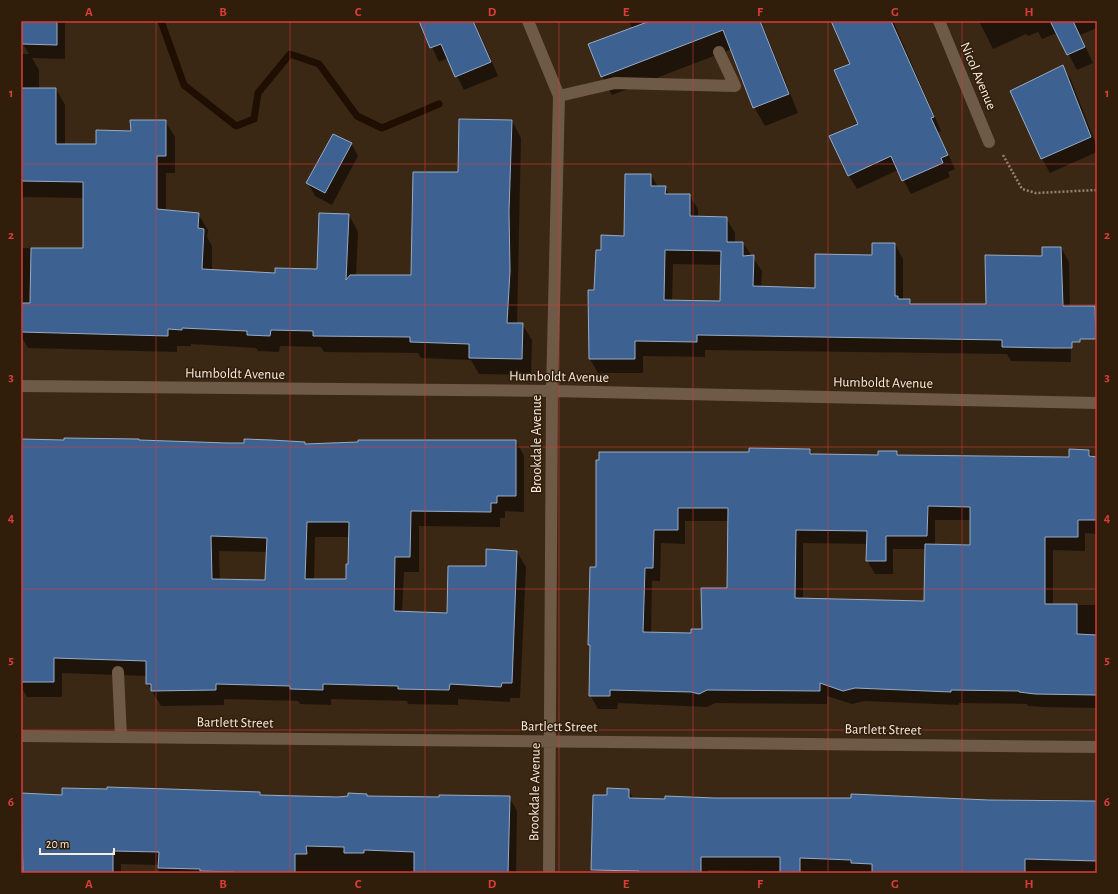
<svg xmlns="http://www.w3.org/2000/svg" width="1118" height="894" font-family="'Alegreya Sans',sans-serif">
  <style>
    .shadow { fill: #0007; fill-rule: evenodd }
    .lines { fill: none; stroke-linecap: round; stroke-linejoin: round }
    .stream { stroke: #1e0f02; stroke-width: 7 }
    .building { fill: #3d6292; stroke: #98abc5; fill-rule: evenodd }
    .path { stroke: #948474; stroke-width: 2.5; stroke-dasharray: 2 2; stroke-linecap: butt }
    .service { stroke: #6e5a46; stroke-width: 12 }
    .minor { stroke: #6e5a46; stroke-width: 12 }
    .grid { fill: none; stroke: #da3c3a; stroke-width: 1; stroke-opacity: 0.55 }
    .labels { text-anchor: middle; dominant-baseline: central; stroke-width: 3; stroke-linejoin: round; paint-order: stroke }
    .street-label { font-size: 14px; fill: #f9ede1; stroke: #301e0a }
    .neatline { fill: none; stroke: #da3c3a; stroke-width: 1.5 }
    .grid-label { font-size: 13px; text-anchor: middle; font-weight: bold; fill: #da3c3a }
  </style>
  <rect width="100%" height="100%" fill="#3a2714"/>
  <path class="shadow" d="M21,21h44v38l-33,-1 7,12v19h17l9,16v40h32l68,-24 10,16v36h-9v38l32,3 10,16 -1,7 5,9v25l64,3 42,-4 31,-55 9,17 -2,44h56l47,-103 53,-52 9,17 -4,186h5l10,16 -1,35 -52,-1 -8,-14 -50,-2 -3,-5 -94,-1 -3,-5 -41,-1 -1,6 -21,-1 -2,-3 -65,-4v2h-14v6l-149,-4 -7,-12v-88l63,1v-51l-63,-1v-143h8l-6,-10v-19h-2z
    M420,21h54l24,55 -34,14 -16,-32 -9,4z
    M629,21h132l37,92 -33,13 -11,-19 -22,-58 -120,46 -10,-19 31,-47z
    M832,21h61l48,110 -3,1 17,37 -7,3 2,5 -39,17 -13,-24 -41,19 -8,-13 10,-52 -8,-60z
    M979,21h118v7l-17,7 13,28 -16,7 -20,-37 -15,6 -4,-7 -10,4 -2,-2 -33,15z
    M1062,66l9,14 26,67v5l-47,21 -8,-14 -9,-80z
    M351,143l7,13 -26,49 -17,-9 -7,-13z
    M651,175l7,12h7l4,8h20l9,14v8l28,1 9,15v10h8l19,28 -1,17 55,1 79,-45 8,15v41h7l3,5h74l56,-48 18,-9 8,14 2,100 -60,-1 -4,-7 -302,-4v7l-62,-1v17h-45l-8,-14 5,-68 7,-40 23,-14zM673,264l49,1 -1,37 -49,-1z
    M21,440h117l1,1 88,3 78,-1 1,2 210,-4 8,15v56l-19,-1v7h-5v9l-81,-1v46h-15l-2,40 46,2 39,-47 30,-15 9,15 -6,131h-10v4l-52,-3v6l-50,-1 -1,-3 -76,-2v6l-31,-1 -2,-3 -74,-2v6l-63,1 -14,-23v-7l-85,-3v24h-35l-6,-11zM315,537h35l-1,28 -2,15h-33zM219,551l48,1 -1,29 -46,-1z
    M810,450l3,5 66,1 18,-4 2,4 171,2 19,-7 4,6 4,1v76l-12,-1v18l-32,-1v55h44v103l-54,-1 -15,-1 -1,-2 -68,-1v2l-95,-4 -12,3 -25,-8v8l-112,-1 -8,4 -89,-4 -1,6h-19l-8,-14 1,-46 -2,-4 8,-77 153,-115zM935,520h36v26h-36zM685,521h44l-1,68 -25,41 -11,5 -41,-1 1,-53h8l1,-38 24,1zM803,543l64,1v16l8,14h18v-25h33l-1,53 -122,-3z
    M628,790l6,9 463,1v73h-316v-2l-73,-1v3h-116l2,-77h14z
    M260,793l2,3 76,2 29,-3 1,2h141l8,14 -1,62h-357v-8l-38,-1v9h-97v-18l-3,-5v-56l42,2z"/>
  <g class="lines">
    <path class="stream" d="M161,21l23,64 52,41 18,-7 4,-26 32,-39 29,10 38,52 25,12 57,-24"/>
  </g>
  <path class="building" d="M22,21h35v24l-35,-1z
    M419,21h54l18,41 -36,15 -14,-33 -11,4z
    M650,21h110l29,73 -36,14 -30,-78 -122,47 -13,-33z
    M831,21h60l43,96 -3,1 17,37 -7,3 2,5 -41,18 -11,-25 -43,20 -19,-40 29,-12 -24,-54 16,-6z
    M1050,21h23l12,26 -18,8z
    M1063,65l28,72 -50,22 -31,-68z
    M21,88h35v56h40v-14l35,1 -1,-11h36v36h-9v53l42,4 -1,15 6,1 -2,40 73,4v-5l42,1 2,-56 30,1 -3,66 4,-5h61l2,-103h45l1,-53 53,1 -3,91 1,60 -3,52h16l-1,36 -53,-1v-14l-59,-2v-5l-97,-1v-5l-42,-1 -1,6 -23,-1v-4l-65,-3v2l-14,-1v7l-147,-4v-29h9l1,-55h52v-66l-62,-1z
    M333,134l19,9 -27,50 -19,-10z
    M625,174h26v12h15l-1,8h25v22l37,1v25h16v14l11,-1 -1,31 62,2v-34l57,1v-12h23v53h3v3h12v5h76l-1,-49 57,1v-9h19l2,59h32l1,33h-16v3h-8v6h-19l-51,-1v-7l-305,-5v7l-62,-1v18h-46l-1,-69h6l2,-40h5v-15l23,1zM665,250l56,1 -1,50 -56,-1z
    M64,438l75,1v1l88,3h17v-4l27,1 34,2v2l53,-2v-2h158v56h-19v7h-6v9l-80,-1 -1,46h-15l-1,54 53,2 1,-47h38v-17l31,2 -5,132h-10l-1,4 -51,-3 -1,6 -51,-1v-3l-75,-2v6l-33,-1v-3l-74,-2v6l-65,1v-7h-5v-23l-92,-3v24h-33v-243l43,1zM307,522h42l-1,42h-2v15h-41zM211,536l56,2 -2,42 -53,-1z
    M749,448l61,1v5h8l60,1v-4h19v4l172,2v-8l20,1v6l8,1v63h-19v17h-33v67h32v30l20,1v60l-62,-1 -16,-2v-1l-68,-1v2l-96,-4 -12,3 -23,-8v8l-113,-1 -8,4 -8,-2 -81,-2v6h-21l1,-51h-2l2,-78h6v-107h3v-8h150zM928,506l42,1v38l-45,-1 -1,57 -129,-3 1,-68 71,1 -1,30h20v-25h41zM678,508h50l-1,80h-26l1,41h-11v4l-48,-1 2,-64h8l1,-38h24z
    M107,787l153,5v3l78,2 10,-1v-3l19,1v2l72,1v-2l71,1 -2,77h-94v-21l-50,-2v3h-20v-6l-38,-1 1,8h-12v19h-61v-1l-34,-1v-2l-42,-1 1,-16 -46,-1v22h-90l-2,-80 41,2v-7l45,1z
    M607,788l22,1v9l36,1v-3l50,2h136v-4l138,6 108,1v60l-72,-2v14h-153v-9l-21,-1v-3l-51,-2v15h-20v-16h-79v16h-62v-2l-48,-1 2,-75h14z"/>
  <g class="lines">
    <path class="path" d="M1003,155l19,34 14,4 61,-3"/>
    <path class="service" d="M559,96l56,-13 120,3 -16,-34
      M118,672l3,65"/>
    <path class="minor" d="M528,21l31,75 -7,295 -3,482
      M939,21l50,121
      M21,386l531,5 545,12
      M21,736l1076,11"/>
  </g>
  <path class="grid" d="M156,21v852M290,21v852M425,21v852M559,21v852M693,21v852M828,21v852M962,21v852M21,164h1076M21,305h1076M21,447h1076M21,589h1076M21,730h1076"/>
  <g class="labels">
    <g class="street-label">
      <text transform="translate(978 76) rotate(67)">Nicol Avenue</text>
      <text transform="translate(235 374) rotate(1)">Humboldt Avenue</text>
      <text transform="translate(559 377) rotate(1)">Humboldt Avenue</text>
      <text transform="translate(883 383) rotate(1)">Humboldt Avenue</text>
      <text transform="translate(537 444) rotate(-90)">Brookdale Avenue</text>
      <text transform="translate(235 723) rotate(1)">Bartlett Street</text>
      <text transform="translate(559 727) rotate(1)">Bartlett Street</text>
      <text transform="translate(883 730) rotate(1)">Bartlett Street</text>
      <text transform="translate(535 792) rotate(-89)">Brookdale Avenue</text>
    </g>
  </g>
  <rect width="1118" height="894" fill="none" stroke="#301e0a" stroke-width="44"/>
  <path d="M40 848v6h74v-6" fill="none" stroke="#f9ede1" stroke-width="2"/>
  <text x="46" y="848" font-size="12" fill="#f9ede1" stroke="#301e0a" stroke-width="3" paint-order="stroke">20 m</text>
  <rect x="22" y="22" width="1074" height="850" class="neatline"/>
  <g class="grid-label">
    <text x="89" y="16">A</text>
    <text x="223" y="16">B</text>
    <text x="358" y="16">C</text>
    <text x="492" y="16">D</text>
    <text x="626" y="16">E</text>
    <text x="760" y="16">F</text>
    <text x="895" y="16">G</text>
    <text x="1029" y="16">H</text>
    <text x="11" y="97">1</text>
    <text x="1107" y="97">1</text>
    <text x="11" y="239">2</text>
    <text x="1107" y="239">2</text>
    <text x="11" y="381">3</text>
    <text x="1107" y="381">3</text>
    <text x="11" y="522">4</text>
    <text x="1107" y="522">4</text>
    <text x="11" y="664">5</text>
    <text x="1107" y="664">5</text>
    <text x="11" y="806">6</text>
    <text x="1107" y="806">6</text>
    <text x="89" y="888">A</text>
    <text x="223" y="888">B</text>
    <text x="358" y="888">C</text>
    <text x="492" y="888">D</text>
    <text x="626" y="888">E</text>
    <text x="760" y="888">F</text>
    <text x="895" y="888">G</text>
    <text x="1029" y="888">H</text>
  </g>
</svg>
